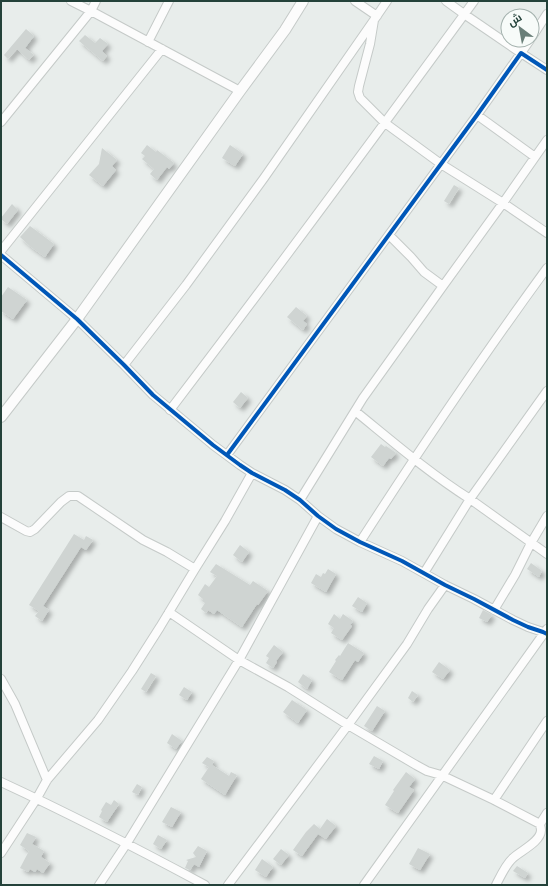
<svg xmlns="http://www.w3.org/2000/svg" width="548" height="886" font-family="'Fira Sans',Cairo,sans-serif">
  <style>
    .building { fill: #cfd4d2; filter: url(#shadow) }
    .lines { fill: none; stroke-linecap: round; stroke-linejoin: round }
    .minor-casing { stroke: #c5cac8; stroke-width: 10 }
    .tertiary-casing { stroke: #c5cac8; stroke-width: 12 }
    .minor { stroke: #fcfcfc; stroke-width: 8 }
    .tertiary { stroke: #fcfcfc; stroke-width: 10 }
    .cycleway-casing { stroke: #f7fbf9; stroke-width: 6 }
    .cycleway { stroke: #0057b8; stroke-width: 4 }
  </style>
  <defs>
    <filter id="shadow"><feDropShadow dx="3.5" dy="3.5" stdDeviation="2" flood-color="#0004"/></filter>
  </defs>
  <rect width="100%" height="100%" fill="#e8edeb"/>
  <path class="building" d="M26,29l8,7 -9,12 9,7 -5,5 -12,-11 -9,10 -4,-4z
    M85,35l10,8 5,-5 8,6 -6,7 5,5 -4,5 -24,-20z
    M147,145l9,7 1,-2 17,13 -5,6 -2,-2 -10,13 -7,-6 4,-5 -12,-10 3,-3 -4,-3z
    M230,145l13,9 -8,12 -13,-8z
    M102,148l15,12 -5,6 4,4 -13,16 -14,-11 10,-11z
    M454,185l5,3 -10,16 -5,-3z
    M12,204l6,6 -11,14 -6,-5v-1z
    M30,226l24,18 -9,13 -14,-10 -11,-10z
    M8,287l19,13 -14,19 -12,-8v-14z
    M296,307l11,9 -4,5 4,3 -4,6 -16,-13z
    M241,392l7,6 -8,10 -7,-6z
    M381,444l4,3 1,-1 10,7 -5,6 -2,-1 -6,8 -12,-9z
    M74,534l10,6 2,-4 7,4 -7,10 -5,-3 -38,59 6,4 -7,11 -7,-5 4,-5 -10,-6z
    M240,545l9,7 -7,10 -9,-7z
    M531,563l11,8 -3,6 -12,-8z
    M216,564l34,21 3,-4 15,10 -10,14 -1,-1 -15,23 -25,-17 -3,4 -6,-4 -2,3 -5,-4 4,-6 -3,-2 1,-2 -5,-4 7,-11 4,3 8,-11 -7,-4z
    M328,569l8,5 -10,18 -15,-9 5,-9 5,3 2,-4 2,1z
    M358,597l9,6 -5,9 -10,-6z
    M483,610l9,5 -5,7 -8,-4z
    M334,614l6,5 3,-5 10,7 -3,4 2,1 -10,14 -11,-7 3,-5 -6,-4z
    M348,643l16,10 -6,9 -3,-2 -13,20 -13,-8 7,-11 -1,-1 4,-5 1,1z
    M274,645l9,7 -7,9 1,1 -4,6 -7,-5 3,-5 -3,-2z
    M439,662l11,8 -7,9 -11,-7z
    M151,673l5,3 -10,16 -5,-3z
    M303,674l9,6 -5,9 -9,-7z
    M184,687l8,5 -5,8 -8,-5z
    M412,691l6,4 -5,7 -5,-4z
    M292,700l15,10 -9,13 -15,-11z
    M377,706l8,5 -13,20 -8,-5z
    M172,734l10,7 -6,8 -9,-6z
    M374,756l9,5 -4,8 -10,-5z
    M207,757l7,4 -2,4 17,11 2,-4 6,3 -12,20 -24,-16 8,-12 -7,-4z
    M406,772l9,7 -6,8 5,3 -16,23 -13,-8 9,-14 -1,-1z
    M137,784l5,3 -4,8 -6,-3z
    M114,800l5,4 -12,18 -8,-5 3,-6 -1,-1 5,-8 5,3z
    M171,807l10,5 -9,15 -10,-5z
    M327,819l9,7 -10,13 -8,-5 -16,22 -9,-6 13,-18 8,-8 6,5z
    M27,833l9,4 -4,7 12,7 -3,6 9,6 -7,10 -6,-4 -2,3 -5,-3 -2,3 -8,-4 9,-17 -9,-6z
    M158,835l9,5 -6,9 -8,-5z
    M198,846l9,5 -8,16 -5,-3 -4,6 -5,-2 3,-7 -2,-1 10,-3 -3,-4z
    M418,848l12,6 -10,16 -11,-6z
    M281,849l8,6 -8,10 -8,-6z
    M262,859l11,8 -7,10 -11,-7z
    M517,866l11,7 -3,5 -12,-7z"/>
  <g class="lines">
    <defs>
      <path id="minor" d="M71,1l20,10 149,80
        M355,1l22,15
        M387,1l-13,19 -4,24 -11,42 -1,6 2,6 25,25 56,41 62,39 44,30
        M446,1l18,13 57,39 9,-13
        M532,37l15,-23
        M148,42l21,-41
        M477,115l58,42
        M1,122l90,-111 5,-10
        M389,235l22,22 13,15 19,14
        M1,251l161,-202
        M1,255l76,64 47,46 29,30 60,50 27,20 12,8 33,17 15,10 18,16 18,13 24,13 42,19 43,24 29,14 39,21 15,7 15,5 4,2
        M124,365l62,-80 78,-107 110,-158
        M170,410c103,-135 204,-272 304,-409
        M355,411c37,30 74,62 115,88l77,-108
        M227,455l250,-340 44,-62 26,17
        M300,500l63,-102 80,-112 60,-83 44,-63
        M1,517l25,14 4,1 5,-3 26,-27 8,-6h9l65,44 24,12 28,17
        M360,542c60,-93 122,-185 187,-274
        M424,573l46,-74 77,55
        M494,610l21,-35 16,-32 16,-27
        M169,612l70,48 49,27 60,38 68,40 11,6 14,4 53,25 46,24 7,-11
        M1,679l14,25 32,76
        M1,782c69,32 137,67 204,103
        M494,800l53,-79
        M1,853l36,-55 10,-18 51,-60 34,-49 28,-44 35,-58 30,-48 27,-48
        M99,885l28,-42 112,-183 79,-144
        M228,885l120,-160 59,-81 21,-35 17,-24
        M364,885l183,-256
        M496,885c4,-8 10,-21 17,-27 7,-7 28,-16 28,-28 0,-2 -1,-4 -1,-6"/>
      <path id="tertiary" d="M1,417l76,-98 163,-228 45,-61 18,-29"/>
    </defs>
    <use href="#minor" class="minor-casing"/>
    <use href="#tertiary" class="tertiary-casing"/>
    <use href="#minor" class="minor"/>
    <use href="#tertiary" class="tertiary"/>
    <defs>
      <path id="cycleway" d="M1,255l76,64 47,46 29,30 60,50 27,20 12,8 33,17 15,10 18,16 18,13 24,13 42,19 43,24 29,14 39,21 15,7 15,5 4,2
        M227,455l250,-340 44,-62 26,17"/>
    </defs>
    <use href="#cycleway" class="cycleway-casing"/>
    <use href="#cycleway" class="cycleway"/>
  </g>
  <rect width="548" height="886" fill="none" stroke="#24423a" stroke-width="4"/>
  <g transform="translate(520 28) rotate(328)"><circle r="19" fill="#f7fbf9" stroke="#a3b1ad"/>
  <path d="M0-3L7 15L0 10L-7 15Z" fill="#697e78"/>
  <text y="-6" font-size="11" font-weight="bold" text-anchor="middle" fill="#24423a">ش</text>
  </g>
</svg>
